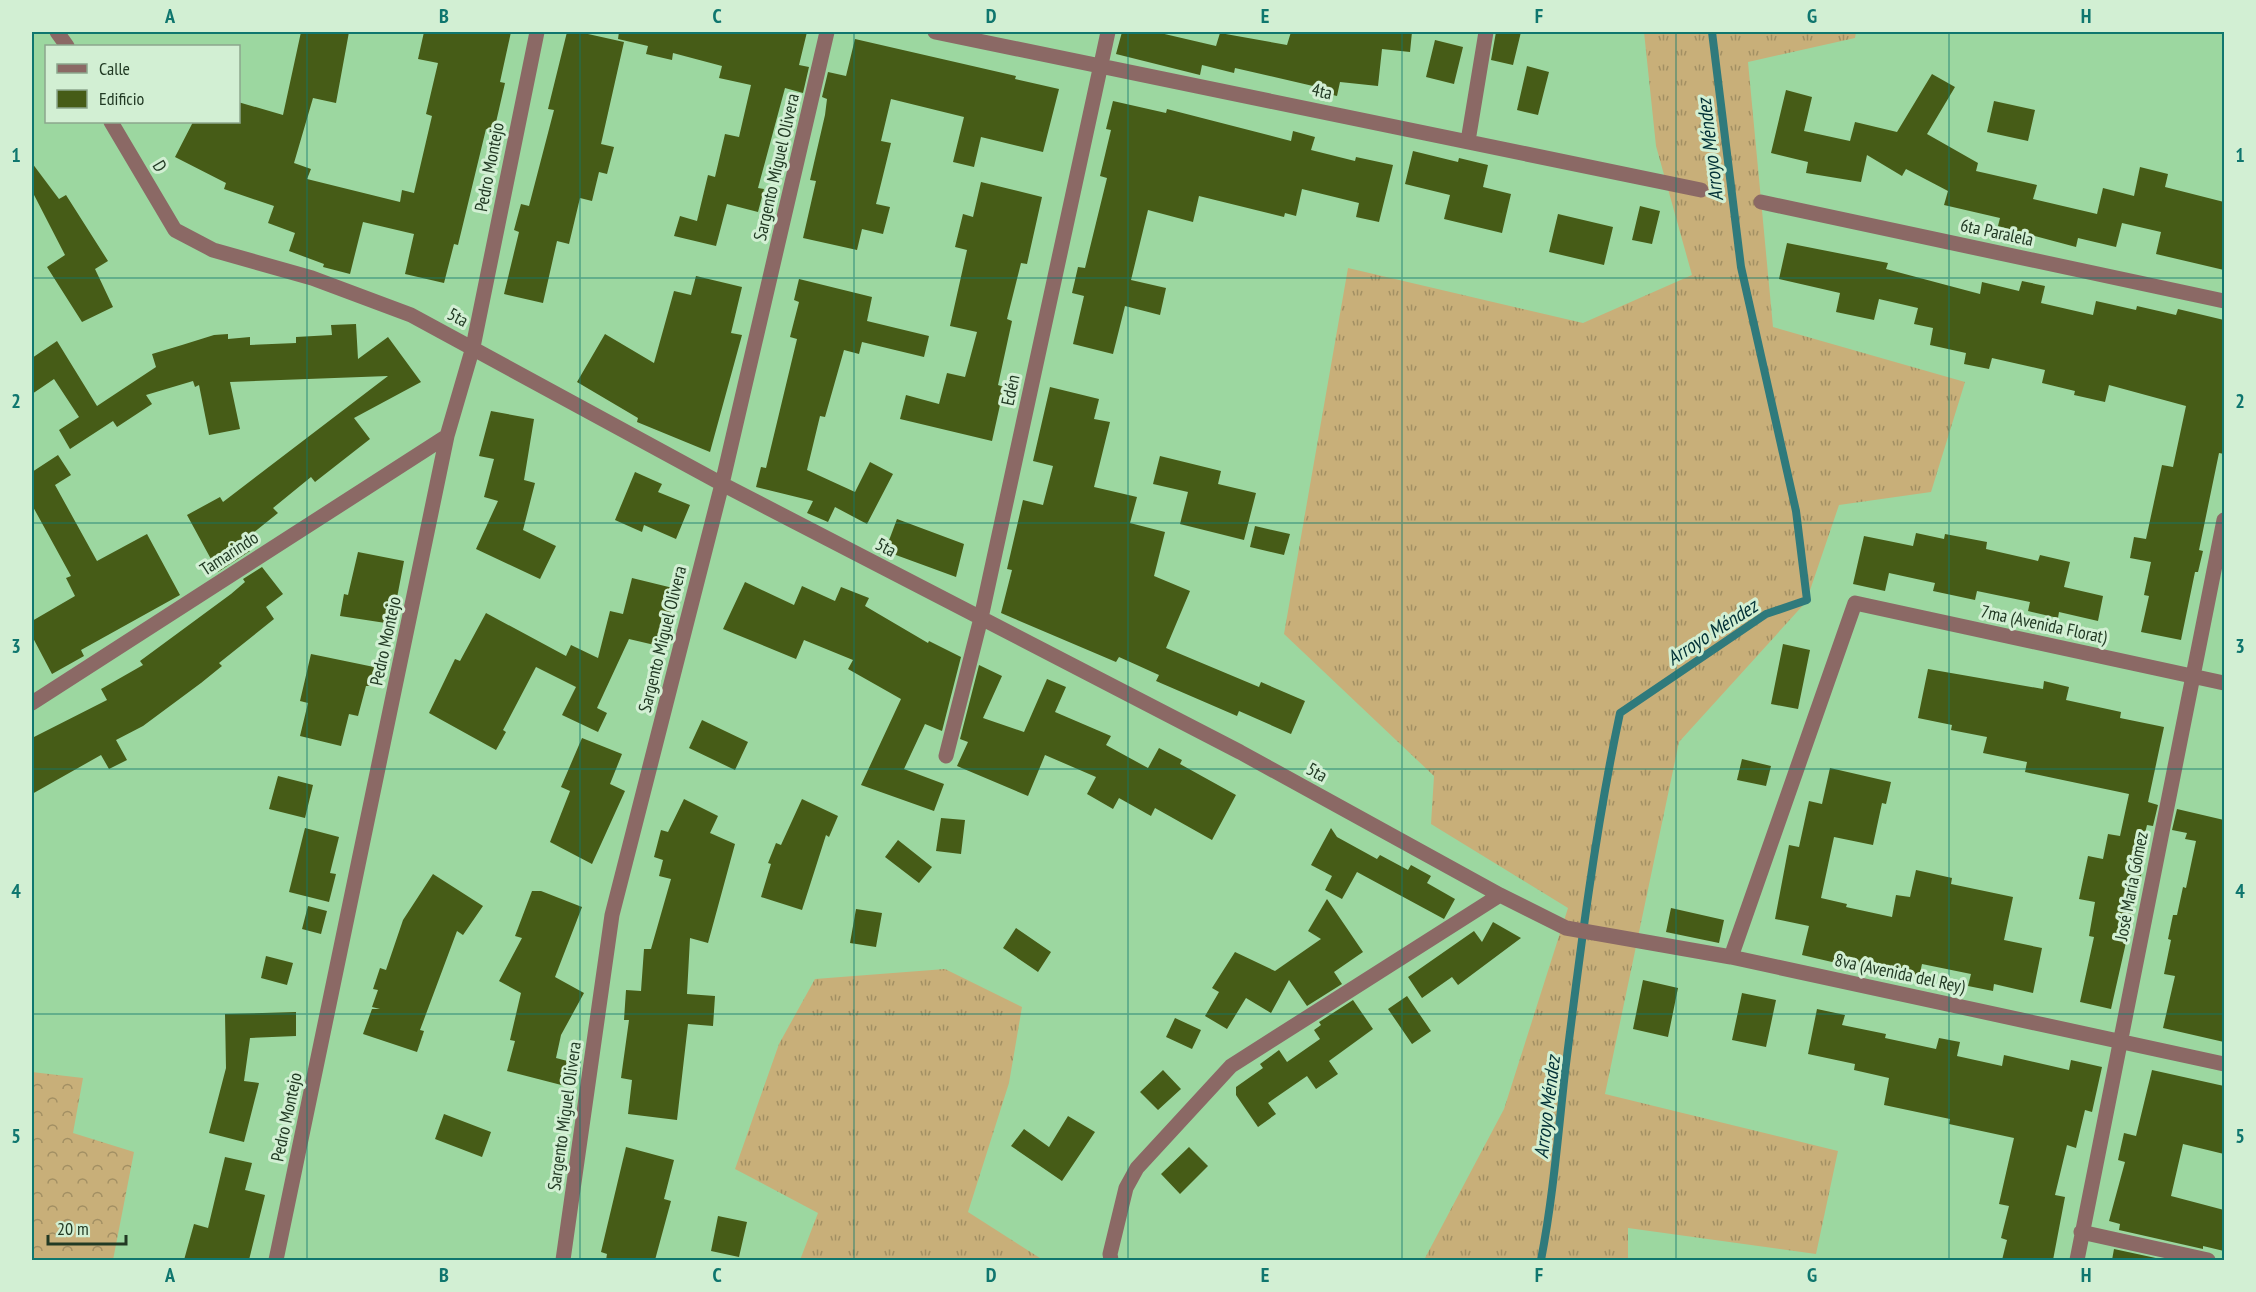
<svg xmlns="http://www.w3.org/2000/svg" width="2256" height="1292" font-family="'PT Sans Narrow',sans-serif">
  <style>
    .grass { fill: url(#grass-tufts) }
    .forest { fill: url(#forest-crowns) }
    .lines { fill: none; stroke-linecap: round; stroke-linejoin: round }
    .stream { stroke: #2f7a7c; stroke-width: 8 }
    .building { fill: #465c17 }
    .minor { stroke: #8b6965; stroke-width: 15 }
    .grid { fill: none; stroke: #0f766e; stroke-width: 1.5; stroke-opacity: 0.55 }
    .labels { text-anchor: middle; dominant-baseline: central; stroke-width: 6; stroke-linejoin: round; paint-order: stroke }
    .street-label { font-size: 18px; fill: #223a24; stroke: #d2efd3 }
    .water-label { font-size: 20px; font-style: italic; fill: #023136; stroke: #d2efd3 }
    .neatline { fill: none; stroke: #0f766e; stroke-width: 2 }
    .grid-label { font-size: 20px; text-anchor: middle; font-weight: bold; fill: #0f766e }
  </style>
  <defs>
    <pattern id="grass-tufts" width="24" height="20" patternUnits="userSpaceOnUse" patternTransform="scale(1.5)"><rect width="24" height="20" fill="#c8af79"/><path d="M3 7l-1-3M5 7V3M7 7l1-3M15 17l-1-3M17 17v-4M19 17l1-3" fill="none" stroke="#a28f63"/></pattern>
    <pattern id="forest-crowns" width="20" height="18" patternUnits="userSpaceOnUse" patternTransform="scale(1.5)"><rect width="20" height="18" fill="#c8af79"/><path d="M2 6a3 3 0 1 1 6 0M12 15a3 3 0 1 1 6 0" fill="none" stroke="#a28f63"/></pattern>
  </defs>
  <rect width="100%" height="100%" fill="#9cd7a0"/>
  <path class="grass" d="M1644,32h212l-1,6 -107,24 25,265 192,55 -34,110 -92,13 -33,97 -127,140 -74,352 233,57 -22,103 -188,-26v32h-204l80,-151 64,-201 -137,-84 3,-48 -150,-142 64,-366 235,55 109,-48 -36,-129z
    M945,969l77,38 -13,76 -41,129 75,48h-243l18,-47 -83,-44 44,-125 36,-65z"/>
  <path class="forest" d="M32,1072l51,6 -10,55 61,19 -21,108h-81z"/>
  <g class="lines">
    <path class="stream" d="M1541,1260c12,-62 17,-125 24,-188 15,-120 30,-241 55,-359l146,-99 41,-14 -11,-89 -55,-244 -29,-235"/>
  </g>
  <path class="building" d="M301,32h48l-13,71 -23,-5 -19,65 17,6 -4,10 93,23 2,-12 12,3 18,-77 -6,-2 12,-51 -20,-4 6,-27h87l-11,50 5,1 -11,48 -8,-2 -28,116 -4,-1 -10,39 -39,-9 9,-40 -51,-12 -13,52 -27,-7 1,-3 -35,-13 6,-18 -27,-10 6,-17 -50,-17 2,-6 -51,-26 18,-35h45v-20l45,13z
    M567,32h12l45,10 -23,102 13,3 -7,27 -8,-2 -7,29 -12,-3 -11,46 -12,-3 -14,62 -39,-9 15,-62 -5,-2 7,-26 8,2 25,-96 -6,-1z
    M619,32h188l-8,33 10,2 -6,26 -18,-5 -27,100 6,1 -6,23 -31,-8 -11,42 -42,-10 6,-20 17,5 11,-46 7,2 10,-43 14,3 12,-52 -32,-7 3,-12 -49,-13 -1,7 -26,-6 2,-8 -30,-7z
    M1122,32h34l60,14 4,-13 67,12 4,-13h121l-2,20 -28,-3 -4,37 -38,-4 -3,14 -25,-6 1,-4 -78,-18 -1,5 -32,-8 -2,10 -84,-21z
    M1496,32h25l-8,33 -22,-5z
    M855,39l161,37 -1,3 44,10 -16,63 -62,-15 -7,30 -21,-5 11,-45 -73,-18 -10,42 10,2 -15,61 14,3 -7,27 -21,-5 -5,21 -54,-12 13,-57 -6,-1 15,-65 2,-16 -5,-2 6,-25 18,4z
    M1435,40l28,7 -9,37 -28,-7z
    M1527,66l22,6 -11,43 -21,-5z
    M1932,74l23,13 -28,47 51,29 -2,8 61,14 -4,14 64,15 6,-26 31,8 6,-29 28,7 -3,13 59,15v68l-68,-16 5,-22 -39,-9 -6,24 -38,-9 -2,9 -78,-21 2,-8 -56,-13 4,-14 -42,-22 -4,7 -35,-21 -6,27 -55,-9 2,-11 -37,-9 15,-63 26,7 -8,34 46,10 5,-19 42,10z
    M1113,101l53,12 1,-4 124,32 2,-10 22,6 -4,13 44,11 1,-4 37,8 -14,57 -23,-5 3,-14 -57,-14 -6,27 -11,-3 -1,4 -85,-21 -6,26 -45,-12 -17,70 35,8 -6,27 -35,-9 -12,48 -40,-10 11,-48 -12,-3 6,-26 7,1 22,-90 -7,-2 11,-46 -5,-1z
    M1994,101l41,9 -7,31 -41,-9z
    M1413,151l45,11 1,-4 29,7 -5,22 28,7 -9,39 -58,-14 6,-24 -45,-11z
    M32,163l27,36 7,-4 42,66 -13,8 18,38 -31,15 -35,-55 18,-12 -33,-64z
    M981,182l61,15 -15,67 -6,-1 -14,56 5,2 -14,64 6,2 -12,54 -92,-22 6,-24 33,9 8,-31 18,4 12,-45 -27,-6 17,-76 -12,-3 8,-33 10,3z
    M1640,206l20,5 -8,33 -20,-4z
    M1558,214l55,13 -9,38 -55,-13z
    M1787,243l101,20 -2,6 94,25 2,-12 37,9 3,-10 23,5 -4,17 52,12 3,-14 40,9 1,-4 39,9 2,-6 46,11v134l-5,-1 -20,97 4,1 -5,21h-3l-14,68 -40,-8 8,-36 -5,-1 7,-33 -21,-4 4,-21 12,2 16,-74 11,2 13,-61 -77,-21 -4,17 -31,-7 1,-4 -33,-8 3,-13 -53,-12 -3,11 -25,-5 2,-11 -36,-8 3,-17 -19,-4 4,-16 -39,-9 -5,21 -38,-8 4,-19 -61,-14z
    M696,276l46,11 -11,46 11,2 -32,117 -73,-30 1,-4 -61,-36 28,-48 49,29 20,-72 17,4z
    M799,279l73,18 -5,24 62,15 -5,21 -62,-15 -3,12 -15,-4 -19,67 -5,-1 -13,54 48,22 15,-30 23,12 -26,50 -32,-17 -7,15 -21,-9 6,-12 -57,-14 5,-20 5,1 31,-129 -7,-2 9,-35 -5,-2z
    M356,324l2,35 30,-22 33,45 -67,36 16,21 -55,43 -4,-5 -38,31 5,5 -35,28 7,10 -32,21 -31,-57 33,-18 3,5 165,-126 -158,6 10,47 -31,6 -10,-50 -4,2 -2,-6 -47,14 6,9 -35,23 -4,-6 -43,28 -11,-19 20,-13 -25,-38 -22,15v-36l25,-17 40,65 59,-39 -4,-13 30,-9 32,-10 14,-1v5l22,-2v8l46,-2v-6l36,-2 -1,-10z
    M1050,387l49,12 -5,20 16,3 -16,65 43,10 -7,26 35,9 -11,44 36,15 -24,57 93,39 2,-5 44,19 -14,33 -52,-23 -2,5 -81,-35 3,-6 -40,-18 -3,5 -115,-49 11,-43 -5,-1 16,-69 20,5 10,-39 -20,-5z
    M491,411l43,8 -10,61 11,3 -12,47 33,16 -16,33 -64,-30 22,-48 -14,-4 10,-38 -15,-3z
    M58,455l13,20 -16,10 42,76 50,-27 33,61 -99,55 3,6 -32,18 -20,-38v-15l43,-25 -9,-18 5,-2 -39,-71v-33z
    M1160,456l61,15 -3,13 38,9 -12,47 -64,-16 8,-32 -35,-8z
    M635,472l27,12 -4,8 32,13 -14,34 -32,-14 -2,7 -27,-12z
    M897,519l67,25 -8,33 -71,-26z
    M1255,526l35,8 -6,21 -34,-8z
    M1916,533l28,6 1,-5 42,8 -1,7 52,12 2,-6 30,7 -6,25 39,9 -5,25 -39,-9 -1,6 -30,-7 2,-9 -53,-11 -2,9 -42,-9 2,-8 -46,-10 -4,18 -32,-7 11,-48 49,10z
    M358,552l46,9 -12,63 -52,-8 4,-22 4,1z
    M262,567l21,27 -17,13 8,12 -55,44 3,3 -21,17 -58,43 -27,14 11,20 -18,9 -8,-14 -69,39v-56l75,-38 -6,-11 42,-24 -3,-4 91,-67 14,-12 -2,-3z
    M632,578l45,11 -8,37 -6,21 -34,-8 -32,69 10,5 -9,19 -36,-17 14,-28 -40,-20 -33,63 3,2 -10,18 -67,-37 26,-54 5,2 26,-48 80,43 5,-11 27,13 12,-47 13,3z
    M745,582l49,23 8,-19 33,15 6,-14 28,11 -4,8 63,37 1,-2 32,16 -19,74 -17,-7 -21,45 40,15 -10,27 -73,-26 40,-86 -53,-30 5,-9 -49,-20 -8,19 -73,-30z
    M1783,644l27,6 -12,59 -27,-5z
    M311,654l63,13 -4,19h-4l-8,30 -9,-2 -8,32 -41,-10 8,-33 -8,-2z
    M979,665l23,11 -19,42 41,14 23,-53 19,8 -11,25 56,24 -5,9 42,23 11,-20 23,12 -2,4 56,31 -24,45 -57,-32 -4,8 -32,-18 -6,11 -26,-15 9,-17 -51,-22 -17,41 -71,-30 11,-24 -8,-3z
    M1928,669l115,20 1,-8 25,6 -3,13 55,12 -1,6 44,9 -16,75 10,3 -5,21 -6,-1 -10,41 6,1 -32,142 -31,-7 14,-65 -5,-1 6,-34 -16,-3 9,-43 15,3 5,-25 12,2 9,-42 -104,-22 2,-10 -44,-9 4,-16 -36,-7 1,-5 -34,-7z
    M702,720l46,22 -13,28 -46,-22z
    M582,738l40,16 -12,30 15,7 -33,73 -42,-22 20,-51 -9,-4z
    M1742,759l29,7 -5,20 -29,-6z
    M1830,768l61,14 -5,22 -4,-1 -9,42 -39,-8 -13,61 26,6 -1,3 46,10 4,-22 14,2 6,-27 36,8 -1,6 62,13 -9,43 38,8 -9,45 -39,-9 -1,7 -25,-5 3,-12 -49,-10 -4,18 -116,-27 7,-29 -34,-7 14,-74 10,2 10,-46 13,3z
    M278,776l35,9 -8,33 -36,-9z
    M684,799l34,17 -8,17 25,11 -27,99 -18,-5 -3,56 28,2 -2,30 -25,-2 -11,96 -49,-6 4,-34 -11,-2 8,-58h-5l2,-30 15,1 3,-42h7l20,-70 -12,-3 4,-16 -9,-3 7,-27 7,2z
    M802,799l36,17 -9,21 -3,-2 -24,75 -41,-13 10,-33 -3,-1 8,-20 5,2z
    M2177,809l47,11v222l-61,-14 12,-52 -11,-2 7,-34 -3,-1 5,-24h4l6,-28 3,1 10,-47 -11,-2 2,-6 -15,-3z
    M941,818l24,2 -4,34 -25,-3z
    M305,828l34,9 -9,36 6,1 -7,28 -40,-10z
    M1331,828l6,9 40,22 3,-4 28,15 3,-5 20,11 -4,7 28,16 -11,20 -87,-47 -15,27 -17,-9 7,-14 -21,-11z
    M898,840l34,27 -13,16 -34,-26z
    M433,874l50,32 -20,29 -6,-4 -37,99 4,1 -7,21 -54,-18 9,-25h8l-8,-2 6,-17 -5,-1 7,-21 6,2 17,-50z
    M532,891h9l41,16 -27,70 29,16 -23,42 -5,23 23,6 -6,24 -66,-17 8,-30 -5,-1 11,-47 -22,-12 23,-43 -7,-2z
    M1327,899l36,53 -29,20 8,12 -35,22 -18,-26 -18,33 -25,-15 -19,31 -22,-13 14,-24 -7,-4 23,-36 40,19 46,-32 -13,-8z
    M308,906l19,5 -6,23 -19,-5z
    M1671,908l53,12 -5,23 -53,-11z
    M856,909l26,4 -6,34 -26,-4z
    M1493,922l28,16 -63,47 -6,-8 -30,21 -14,-21 66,-46 8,11z
    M1016,928l35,24 -13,20 -35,-24z
    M266,956l27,7 -6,22 -26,-7z
    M1643,980l35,8 -10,49 -35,-8z
    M1742,993l34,7 -10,47 -34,-7z
    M1407,996l24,35 -19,13 -24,-35z
    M1353,1000l20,29 -44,32 9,13 -22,15 -9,-13 -39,27 8,11 -18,13 -22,-32v-8l27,-19 -3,-4 19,-14 8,12 33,-23 -6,-9 7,-5 -2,-3z
    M1817,1009l28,6 -3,10 44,9 -1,4 51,11 3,-11 21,4 -3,14 45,10 2,-11 65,15 2,-10 31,7 -10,45 -7,-2 -9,38 -9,-3 -12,50 10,2 -12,63h-51l5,-20 -6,-2 8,-32 -10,-2 15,-66 -65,-14 1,-5 -66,-14 5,-27 -35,-8 1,-6 -47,-10z
    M296,1012v24l-46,2 -6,43 15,2 -15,59 -35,-9 17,-65 -1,-54z
    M1175,1018l26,12 -9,19 -26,-12z
    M1163,1070l18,19 -23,21 -18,-18z
    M2152,1070l72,16v68l-41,-10 -12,52 53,14v41l-21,-5v3l-84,-19 1,-6 -11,-3 16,-59 -7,-2 6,-27 12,3z
    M444,1114l47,18 -9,25 -47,-18z
    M1068,1116l27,16 -33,49 -51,-35 13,-17 25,18z
    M626,1147l48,13 -10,39 7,2 -16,59h-49l1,-6 -6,-2z
    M1189,1147l19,19 -28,28 -19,-20z
    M225,1157l27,6 -7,27 20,5 -16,65h-65l10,-36 14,4z
    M718,1216l29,6 -8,35 -28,-6z
    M2114,1249l51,11h-53z"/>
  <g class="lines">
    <path class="minor" d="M57,32l10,14
      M935,32l766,158
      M111,122l64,108 38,20 99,28 99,37 311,169 518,268 260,143 66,33 165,29 493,107
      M1468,141l18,-109
      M1761,202l463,99
      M32,703l415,-267
      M946,756l35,-138 127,-586
      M1731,957l124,-354 369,80
      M2081,1232l127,28
      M276,1260l171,-824 26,-89 64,-315
      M563,1260l49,-345 110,-431 105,-452
      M1111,1260l-1,-6 16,-66 11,-20 94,-102 269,-171
      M2077,1260l147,-740"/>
  </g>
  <path class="grid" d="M307,32v1228M580,32v1228M854,32v1228M1128,32v1228M1402,32v1228M1676,32v1228M1949,32v1228M32,278h2192M32,523h2192M32,769h2192M32,1014h2192"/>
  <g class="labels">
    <g class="street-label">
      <text transform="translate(1322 91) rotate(12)">4ta</text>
      <text transform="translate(160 166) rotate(59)">D</text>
      <text transform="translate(489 167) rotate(-79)">Pedro Montejo</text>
      <text transform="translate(776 167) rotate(-77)">Sargento Miguel Olivera</text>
      <text transform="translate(1997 232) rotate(12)">6ta Paralela</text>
      <text transform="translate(458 317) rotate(28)">5ta</text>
      <text transform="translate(1010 390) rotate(-78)">Edén</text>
      <text transform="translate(886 547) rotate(28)">5ta</text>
      <text transform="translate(229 553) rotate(-33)">Tamarindo</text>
      <text transform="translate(2044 624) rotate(12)">7ma (Avenida Florat)</text>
      <text transform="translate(662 639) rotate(-76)">Sargento Miguel Olivera</text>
      <text transform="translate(385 641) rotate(-78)">Pedro Montejo</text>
      <text transform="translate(1317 772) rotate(29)">5ta</text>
      <text transform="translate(2131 886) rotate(-79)">José María Gómez</text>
      <text transform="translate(1900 973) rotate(12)">8va (Avenida del Rey)</text>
      <text transform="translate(564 1116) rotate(-82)">Sargento Miguel Olivera</text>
      <text transform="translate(286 1117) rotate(-78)">Pedro Montejo</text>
    </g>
    <g class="water-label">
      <text transform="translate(1710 150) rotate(-97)">Arroyo Méndez</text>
      <text transform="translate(1712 632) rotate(-33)">Arroyo Méndez</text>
      <text transform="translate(1547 1107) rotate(-83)">Arroyo Méndez</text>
    </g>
  </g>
  <rect width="2256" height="1292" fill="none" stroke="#d2efd3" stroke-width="66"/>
  <rect x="45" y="45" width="195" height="78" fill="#d2efd3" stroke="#8ca78d" stroke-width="1.5"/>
  <rect x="57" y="64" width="30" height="9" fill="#8b6965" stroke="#8ca78d" stroke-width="1.5"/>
  <text x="99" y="75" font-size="18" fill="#223a24">Calle</text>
  <rect x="57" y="90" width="30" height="18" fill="#465c17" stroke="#8ca78d" stroke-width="1.5"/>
  <text x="99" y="105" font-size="18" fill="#223a24">Edificio</text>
  <path d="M48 1235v9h78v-9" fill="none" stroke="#223a24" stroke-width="3"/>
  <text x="57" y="1235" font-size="18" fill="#223a24" stroke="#d2efd3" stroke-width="4.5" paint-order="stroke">20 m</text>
  <rect x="33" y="33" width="2190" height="1226" class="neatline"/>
  <g class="grid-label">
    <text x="170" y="23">A</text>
    <text x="444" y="23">B</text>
    <text x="717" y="23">C</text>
    <text x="991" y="23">D</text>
    <text x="1265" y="23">E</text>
    <text x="1539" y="23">F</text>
    <text x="1812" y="23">G</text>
    <text x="2086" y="23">H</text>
    <text x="16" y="162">1</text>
    <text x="2240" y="162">1</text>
    <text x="16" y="408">2</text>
    <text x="2240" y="408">2</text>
    <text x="16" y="653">3</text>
    <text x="2240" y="653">3</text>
    <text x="16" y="898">4</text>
    <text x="2240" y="898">4</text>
    <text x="16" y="1143">5</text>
    <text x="2240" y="1143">5</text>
    <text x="170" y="1282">A</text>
    <text x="444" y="1282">B</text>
    <text x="717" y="1282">C</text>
    <text x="991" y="1282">D</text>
    <text x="1265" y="1282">E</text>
    <text x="1539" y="1282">F</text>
    <text x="1812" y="1282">G</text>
    <text x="2086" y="1282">H</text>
  </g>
</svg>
